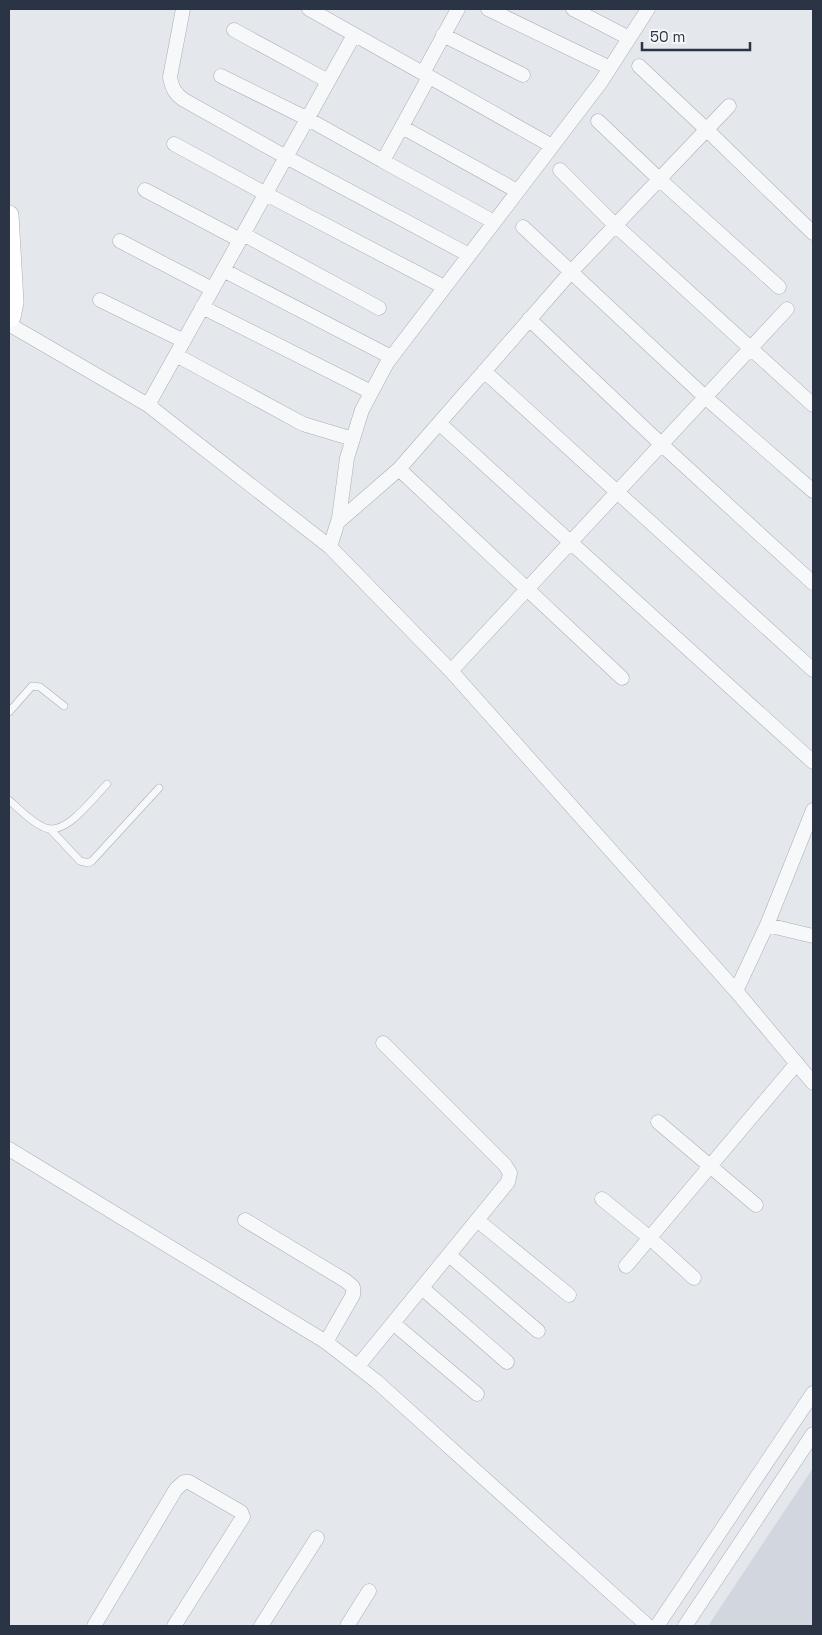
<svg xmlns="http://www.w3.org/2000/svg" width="822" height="1635" font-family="'Space Grotesk',sans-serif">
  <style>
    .built { fill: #d2d6de }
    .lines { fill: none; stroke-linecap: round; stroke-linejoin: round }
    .service-casing { stroke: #a9aeb7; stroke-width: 8 }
    .minor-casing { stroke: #a9aeb7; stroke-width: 15 }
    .secondary-casing { stroke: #a9aeb7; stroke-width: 20 }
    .service { stroke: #f7f8fa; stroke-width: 7 }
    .minor { stroke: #f7f8fa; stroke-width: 14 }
    .secondary { stroke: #fff; stroke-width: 19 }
  </style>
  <rect width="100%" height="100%" fill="#e4e7ec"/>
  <path class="built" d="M813,1468v158h-105z"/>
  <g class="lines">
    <defs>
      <path id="service" d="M9,712l23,-26 8,1 24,19
        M9,800c10,9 21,21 34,27 22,11 49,-28 64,-43
        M50,829l30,32 8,2 4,-2 67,-73"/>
      <path id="minor" d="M183,9l-13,68c2,11 5,17 14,23l102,57 183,98
        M309,9l243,137
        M488,9l122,59
        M573,9l56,29
        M234,30l94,51
        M443,35l80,40
        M639,66l68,64 106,103
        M423,73l35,-64
        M221,76l87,43 75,42 46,-84
        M598,121l61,58 120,108
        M402,127l115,64
        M174,144l92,50 178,93
        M383,161l111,61
        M560,170l55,55 198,180
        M145,190l95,50
        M523,227l182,170 108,94
        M243,234l136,74
        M120,241l92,48
        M223,270l168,87
        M100,300l84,41
        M202,307l169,85
        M529,319l132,125 152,139
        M12,326l136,79 182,142 121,124 285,320 77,92
        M176,355l127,69 50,15
        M484,371l329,299
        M148,405l206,-370
        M439,423l374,339
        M399,469l223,209
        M338,522l61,-53 171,-196 159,-167
        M330,547l9,-29 8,-60 15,-48 25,-47 214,-281 47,-73
        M451,671l336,-362
        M767,925l46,11
        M736,991l31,-66 46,-115
        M658,1122l98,83
        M9,1149l317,193 50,39 272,245
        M602,1199l48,39 44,40
        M245,1220l101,61 7,6v8l-27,47
        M477,1220l92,75
        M449,1255l89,76
        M626,1266l171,-203
        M422,1288l85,74
        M393,1323l84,71
        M358,1366l150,-184 2,-9 -5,-8 -122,-122
        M94,1626l82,-137 8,-7h5l52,30 2,5 -69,109
        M261,1626l56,-88
        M347,1626l22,-35
        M657,1626l156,-233
        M685,1626l128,-192"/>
      <path id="secondary" d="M9,215l5,87 -3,15"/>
    </defs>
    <use href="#service" class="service-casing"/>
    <use href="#minor" class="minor-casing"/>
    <use href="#secondary" class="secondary-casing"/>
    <use href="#service" class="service"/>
    <use href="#minor" class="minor"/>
    <use href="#secondary" class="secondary"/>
  </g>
  <rect width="822" height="1635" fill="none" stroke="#2b3445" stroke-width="20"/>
  <path d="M642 42v8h108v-8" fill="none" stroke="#2b3445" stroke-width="2.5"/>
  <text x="650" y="42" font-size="15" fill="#2b3445" stroke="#f4f6f9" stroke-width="4" paint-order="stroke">50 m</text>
</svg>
